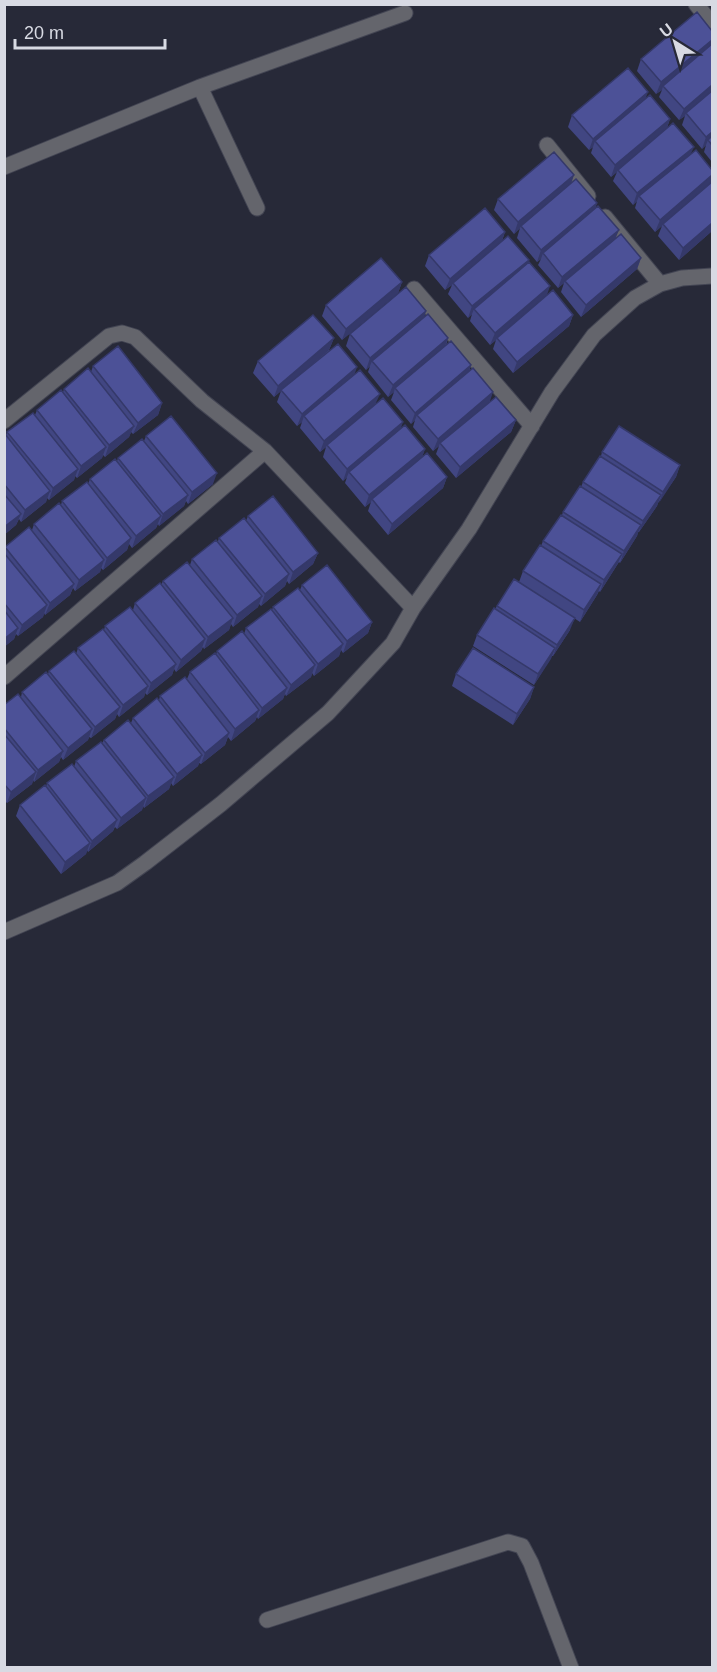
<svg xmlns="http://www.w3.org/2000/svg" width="717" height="1672" font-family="Arial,sans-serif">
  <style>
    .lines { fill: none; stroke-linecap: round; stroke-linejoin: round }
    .street-casing { stroke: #434553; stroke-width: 17 }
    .street { stroke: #64656c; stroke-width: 15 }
    .wall { fill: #414682 }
    .shaded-wall { fill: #35396a }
    .building { fill: #4c5197; stroke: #35396a; stroke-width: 1.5 }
  </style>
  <rect width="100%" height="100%" fill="#272938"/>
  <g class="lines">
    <defs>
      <path id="street" d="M696,4l16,20
        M200,87l57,121
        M547,145l41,51
        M4,167l196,-80 205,-74
        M605,217l55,67
        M414,289l118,137
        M4,421l105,-85 13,-3 13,4 67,64 63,50 148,157
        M4,677l261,-226
        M4,932l113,-49 28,-20 76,-59 107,-91 65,-70 20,-35 56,-79 83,-137 42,-57 41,-37 25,-14 22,-6 30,-2
        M267,1620l241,-78 14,4 9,17 40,105"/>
    </defs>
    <use href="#street" class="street-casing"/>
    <use href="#street" class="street"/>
  </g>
  <path class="wall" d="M712,31v131l-8,-10 2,-7 -4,4 -20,-24 3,-9 -6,4 -20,-23 3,-7 -6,4 -19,-23 4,-12z
    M646,98l24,21 -3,9 24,25 21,17v61l-33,29 -21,-24 4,-10 -7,6 -20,-24 2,-7 -4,4 -20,-24 4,-9 -6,5 -20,-24 2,-6 -4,3 -21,-23 4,-12z
    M570,184l27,19 -2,6 21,29 25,20 -4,11 -56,48 -20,-25 3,-9 -6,5 -20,-23 3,-6 -4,3 -20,-24 3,-10 -6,6 -20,-24 4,-11z
    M505,232l-3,9 25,23 19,32 27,19 -4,11 -56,47 -20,-24 3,-9 -6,5 -20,-24 2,-7 -4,4 -20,-24 4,-9 -7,5 -20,-24 4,-11z
    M402,282l-4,11 -56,47 -20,-24 4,-11z
    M426,311l-2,6 24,21 -2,8 25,19 -2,7 21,29 26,19 -5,12 -55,46 -20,-24 3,-8 -6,5 -20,-24 2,-7 -4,4 -20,-24 3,-8 -6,5 -20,-25 2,-6 -4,4 -20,-24 4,-12z
    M334,338l-5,12 25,25 22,28 25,25 24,21 -3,8 25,20 -4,11 -55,47 -20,-24 3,-9 -6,5 -20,-24 2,-6 -4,4 -20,-24 3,-10 -6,5 -20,-24 2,-6 -5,4 -20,-24 4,-11 -7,6 -21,-24 5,-12z
    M93,366l69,37 -4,12 -25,19 -2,-2 -2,5 -24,20 -2,-2 -1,3 -25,20 -2,-2 -1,4 -25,20 -2,-2 -1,4 -25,20 -2,-3 -3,6 -12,10v-101l2,1 1,-3 28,-17 2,-5 26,-18 1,-3 27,-17z
    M146,436l67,48 -25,20 -2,-3 -2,5 -25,20 -1,-2 -2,4 -24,20 -3,-4 -2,6 -24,20 -2,-2 -1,4 -25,19 -2,-3 -3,7 -25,20 -1,-2 -1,4 -25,19 -2,-2 -2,5 -10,8 1,-100 27,-17 2,-6 27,-19 1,-4 26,-17 2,-5 27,-18 1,-3 26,-17z
    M602,452l78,13 -4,12 -18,26 -1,3 -18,26h-1l-1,4 -17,27 -1,-1 -19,30 -1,-1 -2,4 -17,27 -61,-40 4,-11 18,-25 2,-5 19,-26 1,-3 18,-25 2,-5 18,-26z
    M248,516l70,37 -5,11 -24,20 -2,-3 -2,5 -24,20 -2,-2 -1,3 -25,20 -2,-3 -2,6 -25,19 -1,-2 -2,4 -25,21 -2,-3 -2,6 -25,20 -2,-2 -1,4 -25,20 -2,-3 -2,5 -24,19 -2,-1 -1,3 -25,20 -2,-3 -2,5 -25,20 -1,-2 -1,4 -25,19 -3,-3v-95l17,-8 1,-5 26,-18 1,-3 27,-17 2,-6 26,-18 1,-4 28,-16 2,-7 26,-18 2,-4 27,-16 2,-6 26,-18 1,-3 27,-17z
    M302,585l70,37 -4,11 -25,20 -2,-3 -2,6 -25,20 -2,-3 -1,4 -25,19 -1,-2 -2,5 -25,20 -1,-2 -2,4 -24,20 -3,-4 -3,8 -24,19 -2,-1 -1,3 -25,20 -2,-3 -2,6 -25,19 -1,-2 -1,4 -25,19 -2,-2 -2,4 -25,21 -1,-2 -1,4 -25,20 -45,-58 4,-11 26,-18 1,-4 27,-16 2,-6 26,-18 2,-3 27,-17 2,-5 26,-18 1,-4 27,-17 3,-7 26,-17 1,-4 27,-17 2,-6 26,-18 1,-3 27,-17z
    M497,606l73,24 -17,26h-1l-18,29 -61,-39 4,-11 18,-26z
    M456,674l78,13 -4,12 -17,26 -61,-39z"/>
  <path class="shaded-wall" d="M712,40v8l-49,38 -1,4 -6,4 5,-12z
    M712,85v8l-26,20 -1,3 -6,4 5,-11z
    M648,92l-4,11 -49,38 -2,6 -4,3 4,-11z
    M670,119l-4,11 -48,40 -1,2 -6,5 4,-12z
    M712,132v8h-4l-2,5 -4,4 4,-12z
    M694,147l-5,11 -50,38 -2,5 -4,4 4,-12z
    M574,175l-4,12 -49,39 -1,2 -6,6 4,-12z
    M712,175v6l-1,4 -48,39 -1,2 -7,6 5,-12z
    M597,203l-4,12 -50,38 -2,6 -4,3 4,-12z
    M712,223v8l-33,29 4,-12z
    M619,230l-5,12 -49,39 -1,2 -6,5 4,-11z
    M505,232l-4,11 -48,40 -1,2 -7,5 5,-11z
    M641,258l-4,11 -56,48 5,-12z
    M529,260l-5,11 -50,38 -2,5 -4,4 4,-12z
    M402,282l-4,11 -56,47 4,-11z
    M550,286l-4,12 -49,40 -1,2 -6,5 5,-12z
    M426,311l-4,12 -50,38 -2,5 -4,4 4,-12z
    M573,315l-4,11 -56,47 4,-11z
    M334,338l-5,12 -55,47 4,-11z
    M448,338l-4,11 -49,39 -1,4 -6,5 5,-12z
    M471,365l-4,12 -50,38 -2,5 -4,4 4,-11z
    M357,367l-4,12 -49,37 -2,6 -5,4 5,-12z
    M493,392l-4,12 -49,39 -1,3 -6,5 5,-12z
    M380,394l-5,11 -48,40 -1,2 -6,5 4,-11z
    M162,403l-4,12 -25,19 5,-11z
    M516,420l-5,12 -55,46 4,-11z
    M403,422l-4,12 -50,38 -2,5 -4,4 4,-12z
    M134,426l-5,11 -24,20 4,-12z
    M106,447l-4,11 -25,20 4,-12z
    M425,449l-4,11 -49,39 -1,3 -6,5 4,-12z
    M680,465l-4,12 -17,26 4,-11z
    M78,469l-4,11 -25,20 4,-12z
    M217,473l-4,11 -25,20 4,-12z
    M447,477l-4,11 -55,47 4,-11z
    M50,491l-4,11 -25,20 4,-12z
    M188,495l-4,11 -25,20 4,-12z
    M661,495l-4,11 -18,26 4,-11z
    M21,514l-5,11 -12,10v-8z
    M161,516l-5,12 -24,20 4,-12z
    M641,525l-4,11 -17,27 4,-12z
    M131,538l-4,12 -24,20 4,-12z
    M318,553l-5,11 -24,20 4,-12z
    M622,554l-5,11 -17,27 4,-12z
    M104,560l-4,12 -25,19 4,-11z
    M289,574l-4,12 -24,20 4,-12z
    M74,584l-4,11 -25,20 5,-12z
    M601,584l-4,11 -17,27 4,-12z
    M262,596l-4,11 -25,20 4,-12z
    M47,605l-4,12 -25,19 4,-11z
    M233,618l-4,12 -25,19 4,-12z
    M575,618l-5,12 -17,26 4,-11z
    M372,622l-4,11 -25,20 4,-12z
    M18,628l-4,11 -10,8v-8z
    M205,639l-4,12 -25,21 5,-12z
    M343,644l-4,12 -25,20 4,-12z
    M555,648l-4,11 -17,26 4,-11z
    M176,664l-4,11 -25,20 4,-12z
    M315,665l-4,12 -25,19 5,-11z
    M148,686l-4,11 -25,20 4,-12z
    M534,687l-4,12 -17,26 4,-11z
    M287,688l-4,11 -25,20 4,-11z
    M120,707l-5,12 -24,19 4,-11z
    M259,710l-4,11 -24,20 4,-12z
    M92,729l-4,11 -25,20 5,-12z
    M229,733l-4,12 -24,19 4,-11z
    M63,751l-4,11 -25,20 4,-12z
    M202,755l-4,11 -25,20 4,-12z
    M36,772l-4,12 -25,19 4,-11z
    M174,777l-5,12 -25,19 4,-12z
    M146,798l-4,12 -25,19 4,-11z
    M117,820l-4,11 -25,21 4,-11z
    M90,843l-4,11 -25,20 4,-12z"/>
  <path class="building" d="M697,12l15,19v9l-51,42 -20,-23z
    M712,44v41l-28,24 -21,-23z
    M628,68l20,24 -55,47 -21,-24z
    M712,91v41l-6,5 -20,-24z
    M650,95l20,24 -55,46 -20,-24z
    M673,123l21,24 -57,46 -19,-23z
    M712,136v9l-4,-5z
    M696,150l16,20v5l-52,45 -21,-24z
    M554,152l20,23 -56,47 -20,-23z
    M576,179l21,24 -56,47 -20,-24z
    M712,182v41l-29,25 -20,-24z
    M598,206l21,24 -57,47 -19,-24z
    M485,208l20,24 -55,47 -21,-24z
    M621,234l20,24 -55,47 -21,-24z
    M508,236l21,24 -57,46 -19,-23z
    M381,258l21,24 -56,47 -20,-24z
    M529,262l21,24 -55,47 -21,-24z
    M406,287l20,24 -56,47 -20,-24z
    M553,290l20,25 -56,47 -20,-24z
    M428,314l20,24 -55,47 -21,-24z
    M313,315l21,23 -56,48 -20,-25z
    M451,341l20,24 -56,48 -20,-25z
    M338,344l19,23 -55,47 -21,-24z
    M118,346l44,57 -24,20 -45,-57z
    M88,368l46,58 -25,19 -45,-56z
    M473,368l20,24 -55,47 -21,-24z
    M360,370l20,24 -56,47 -20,-25z
    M61,390l45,57 -25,19 -44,-56z
    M496,397l20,23 -56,47 -20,-24z
    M383,398l20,24 -56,47 -20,-24z
    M33,413l45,56 -25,19 -46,-56z
    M171,416l46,57 -25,19 -46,-56z
    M405,425l20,24 -56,46 -20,-23z
    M619,426l61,39 -17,27 -61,-40z
    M5,434l45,57 -25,19 -21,-26z
    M142,439l46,56 -25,19 -45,-56z
    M427,453l20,24 -55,47 -20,-25z
    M600,456l61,39 -18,26 -60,-39z
    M115,459l46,57 -25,20 -46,-57z
    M87,482l44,56 -24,20 -45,-57z
    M580,486l61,39 -17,26 -61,-39z
    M4,494l17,20 -17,13z
    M273,496l45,57 -25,19 -45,-56z
    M59,503l45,57 -25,20 -45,-56z
    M561,515l61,39 -18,26 -61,-39z
    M244,518l45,56 -24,20 -46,-56z
    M29,527l45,57 -24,19 -45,-56z
    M216,540l46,56 -25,19 -45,-56z
    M540,545l61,39 -17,26 -61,-39z
    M4,553l43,52 -25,20 -18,-22z
    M187,562l46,56 -25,19 -45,-56z
    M327,565l45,57 -25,19 -45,-56z
    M514,579l61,39 -18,27 -60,-39z
    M160,583l45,56 -24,21 -46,-57z
    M298,588l45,56 -25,20 -45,-57z
    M130,607l46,57 -25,19 -46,-57z
    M494,608l61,40 -17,26 -61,-39z
    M271,609l44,56 -24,20 -45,-57z
    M4,610l14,18 -14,11z
    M103,629l45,57 -25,19 -45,-57z
    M242,631l45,57 -25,20 -45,-57z
    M473,648l61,39 -17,27 -61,-40z
    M74,651l46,56 -25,20 -46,-56z
    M215,653l44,57 -24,19 -45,-57z
    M46,672l46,57 -24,19 -46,-56z
    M185,677l44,56 -24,20 -45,-57z
    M18,694l45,57 -25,19 -34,-42v-23z
    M157,698l45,57 -25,19 -44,-56z
    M128,720l46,57 -26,19 -44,-56z
    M4,734l32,38 -25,20 -7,-8z
    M101,742l45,56 -25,20 -45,-57z
    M72,764l45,56 -25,21 -45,-58z
    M45,785l45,58 -25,19 -45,-57z"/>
  <rect width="717" height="1672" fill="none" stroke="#d8dae3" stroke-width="12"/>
  <g transform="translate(675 42) rotate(323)" stroke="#272938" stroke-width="4.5" paint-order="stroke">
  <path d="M0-4.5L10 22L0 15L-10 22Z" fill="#d8dae3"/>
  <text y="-9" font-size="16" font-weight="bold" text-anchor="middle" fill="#d8dae3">U</text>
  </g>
  <path d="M15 39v9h150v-9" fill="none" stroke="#d8dae3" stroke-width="3"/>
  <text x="24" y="39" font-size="18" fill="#d8dae3" stroke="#272938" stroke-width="4.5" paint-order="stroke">20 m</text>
</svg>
